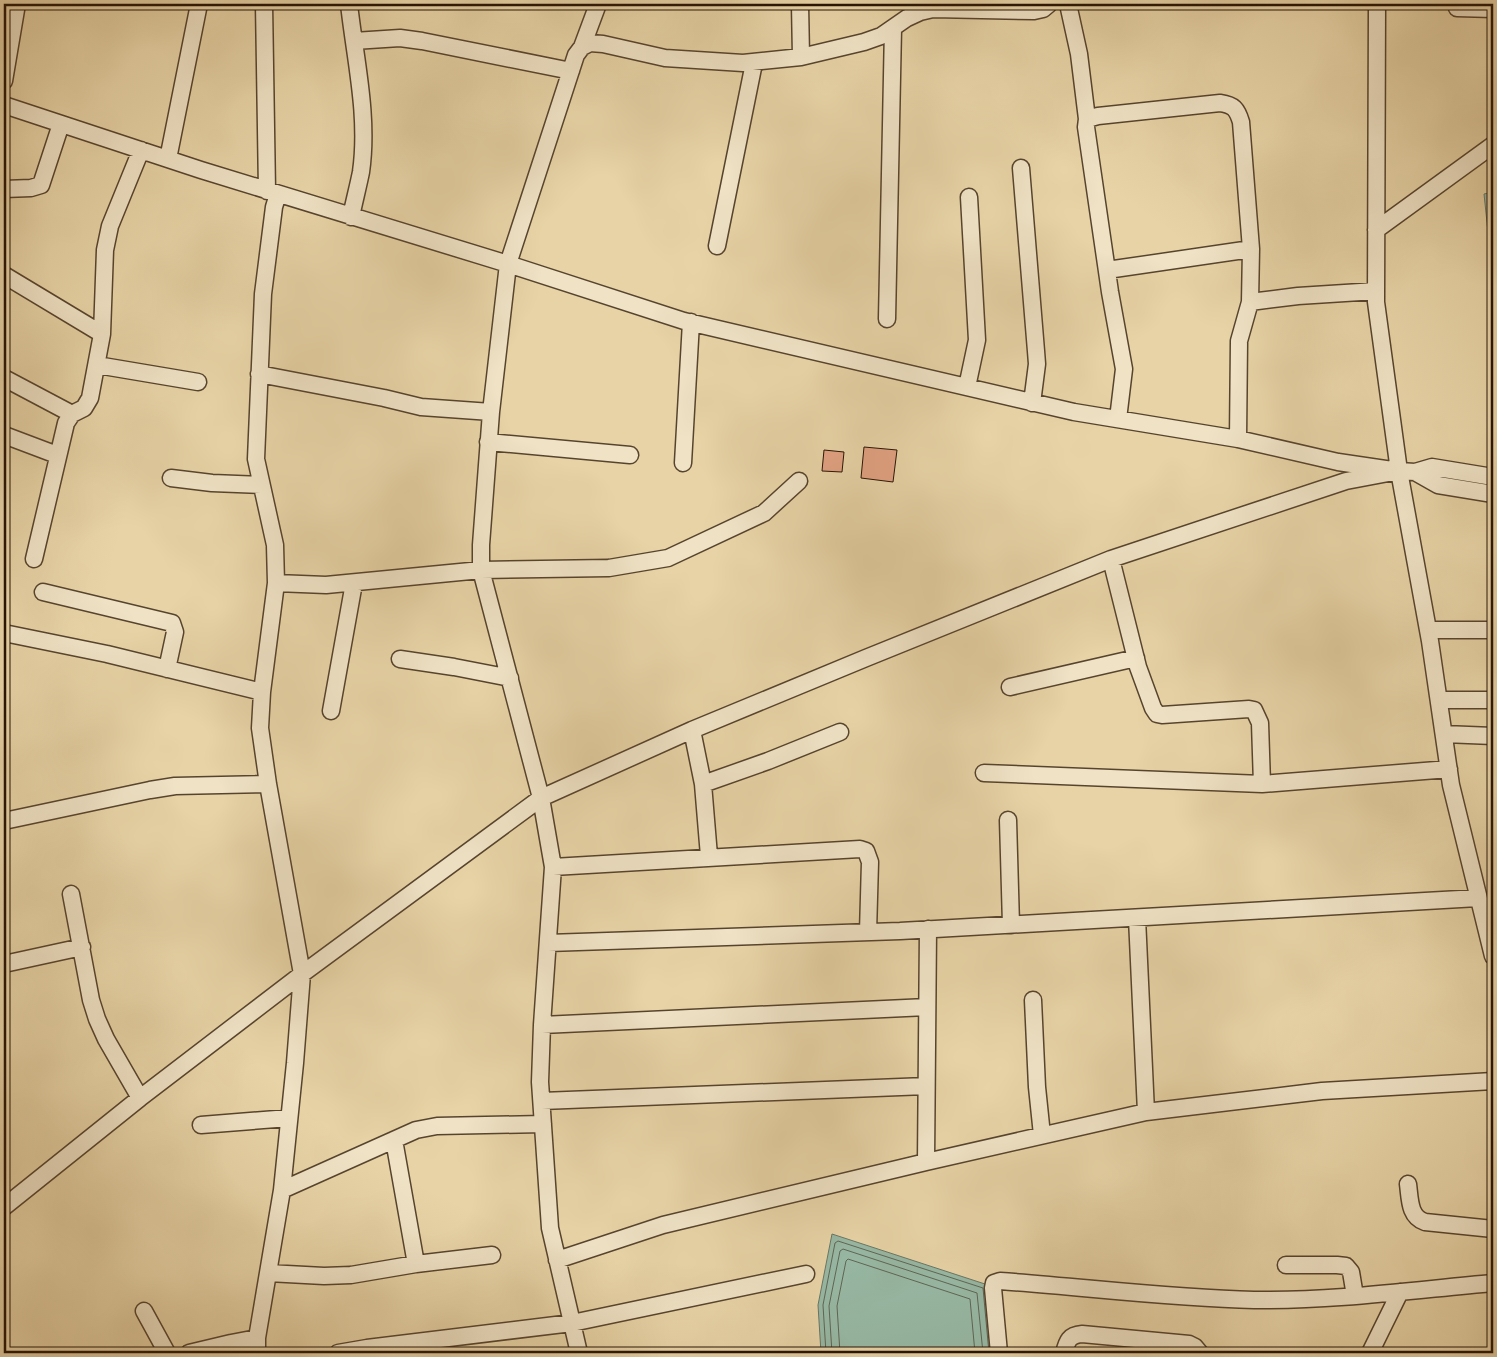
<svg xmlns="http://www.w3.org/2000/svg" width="1497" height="1357" font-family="Vollkorn,serif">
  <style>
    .water { fill: #97b8a4; stroke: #6a7665 }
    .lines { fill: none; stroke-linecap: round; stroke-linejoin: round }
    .shore { stroke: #5f6655; stroke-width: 1 }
    .building { fill: #e2a283; stroke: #271406 }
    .minor-casing { stroke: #57442e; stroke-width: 19 }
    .minor { stroke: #efe2c5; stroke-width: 16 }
  </style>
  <rect width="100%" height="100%" fill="#e7d3a6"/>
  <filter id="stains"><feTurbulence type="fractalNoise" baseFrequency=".004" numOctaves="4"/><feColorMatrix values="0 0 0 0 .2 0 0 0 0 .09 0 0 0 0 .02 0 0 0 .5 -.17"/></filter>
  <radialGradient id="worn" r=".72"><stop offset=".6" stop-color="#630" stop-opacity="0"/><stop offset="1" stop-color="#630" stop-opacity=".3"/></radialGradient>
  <path class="water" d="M1493,192v87l-9,-85z
    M832,1234l156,51 6,68h-173l-3,-48z"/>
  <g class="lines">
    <path class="shore" d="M826,1353l-3,-48 12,-62 3,-2 145,47 6,65
      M832,1353l-3,-47 11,-55 3,-2 134,44 6,60
      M840,1353l-3,-47 9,-45 2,-2 122,40 5,54"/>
  </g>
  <path class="building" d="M864,447l33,3 -4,32 -32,-4z
    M824,450l20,2 -2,20 -20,-1z"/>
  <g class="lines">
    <defs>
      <path id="minor" d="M264,4l3,187
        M349,4c6,55 20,112 12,168 -3,15 -7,30 -10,45
        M1068,4l11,50 8,65
        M1377,4l-1,298 23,169 31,170 21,144 42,171
        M1457,8l36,1
        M354,41l46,-3 22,3 149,30
        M582,47l16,-43
        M801,57l63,-15 17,-6 26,-18 13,-6 13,-3 101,2 9,-2 6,-5
        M4,81l13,-77
        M4,105l197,65 307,94 176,57 390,91 164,27 100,23 61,9 16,1 17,-5 61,10
        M168,159l31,-155
        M1021,168l15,183 1,13 -5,39
        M4,189l27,-1 10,-3 20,-61
        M1376,230l117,-85
        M717,246l37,-183
        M1107,270l144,-21
        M4,275l98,59
        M1250,302l48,-6 78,-5
        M887,319l6,-291
        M97,365l101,17
        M259,374l125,24 37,9 70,5
        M4,378l68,36
        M967,387l10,-47 -8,-143
        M1118,419l6,-50 -14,-77 -24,-165 1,-8 11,-3 122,-13c14,2 17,6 21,19l10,127 -1,53 -11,39 -1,98
        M4,435l53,20
        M488,442l142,13
        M683,463l8,-141
        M1415,472l23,13 55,9
        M171,478l41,5 49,2
        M34,559l32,-136 6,-9 12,-6 6,-10 12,-64 3,-84 5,-24 31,-76
        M1111,559l27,108 15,41 4,6 5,1 87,-6 5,1 6,13 2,61
        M276,583l50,2 155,-15 128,-2 59,-10 96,-45 35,-32
        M43,592l129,31 3,9 -8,37
        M1428,630h65
        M4,633l103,21 155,38
        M400,659l54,8 56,11
        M1010,687l126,-29
        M1439,700h54
        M331,711l23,-128
        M692,730l11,54 6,72
        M1444,734l49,2
        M984,773l278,11 187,-15
        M703,784l65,-23 72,-29
        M1008,820l3,105
        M4,821l146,-31 25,-4 93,-2
        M553,867l307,-18 6,2 4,11 -2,70
        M71,894l20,106 6,19 9,20 34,59
        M1137,918l9,194
        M548,943l352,-12 578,-33
        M4,964l78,-17
        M1033,1000l4,87 5,48
        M542,1025l385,-18
        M542,1101l384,-15
        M201,1125l88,-7
        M394,1140l22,124
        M926,1162l220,-50 176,-21 171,-10
        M1408,1184c2,15 1,33 17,38l68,7
        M282,1190l134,-60 21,-4 106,-2
        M4,1207l136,-109 162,-124 239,-176 151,-68 174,-72 245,-99 235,-78 53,-10
        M557,1260l106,-35 263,-63 2,-233
        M1286,1265h51l9,1 5,6 4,24
        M268,1273l56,3 27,-1 65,-11 76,-9
        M144,1311l23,42
        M189,1353l42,-10 26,-5
        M257,1353v-15l25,-148 13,-127 7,-89 -34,-190 -8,-56 2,-36 14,-109 -1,-38 -19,-86 7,-165 11,-87 4,-13
        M338,1353l29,-5 205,-25 234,-49
        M579,1353l-29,-125 -10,-146 2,-57 11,-158 -12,-69 -60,-228v-25l10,-133 17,-148 68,-209 6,-8 8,-4 13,1 62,14 78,5 58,-6 -1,-53
        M999,1353l-6,-65 1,-5 6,-2c85,6 169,17 254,19 80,1 160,-10 239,-17
        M1064,1353c3,-12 5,-18 18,-19l107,10 6,3 5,6
        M1370,1353l30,-61"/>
    </defs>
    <use href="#minor" class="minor-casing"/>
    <use href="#minor" class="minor"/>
  </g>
  <rect width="1497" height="1357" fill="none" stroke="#e7d3a6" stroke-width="20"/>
  <rect x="5" y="5" width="1487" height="1347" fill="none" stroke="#271406" stroke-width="2.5"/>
  <rect x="10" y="10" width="1477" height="1337" fill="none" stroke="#271406"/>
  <rect width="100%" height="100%" filter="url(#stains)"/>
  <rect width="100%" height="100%" fill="url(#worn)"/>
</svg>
